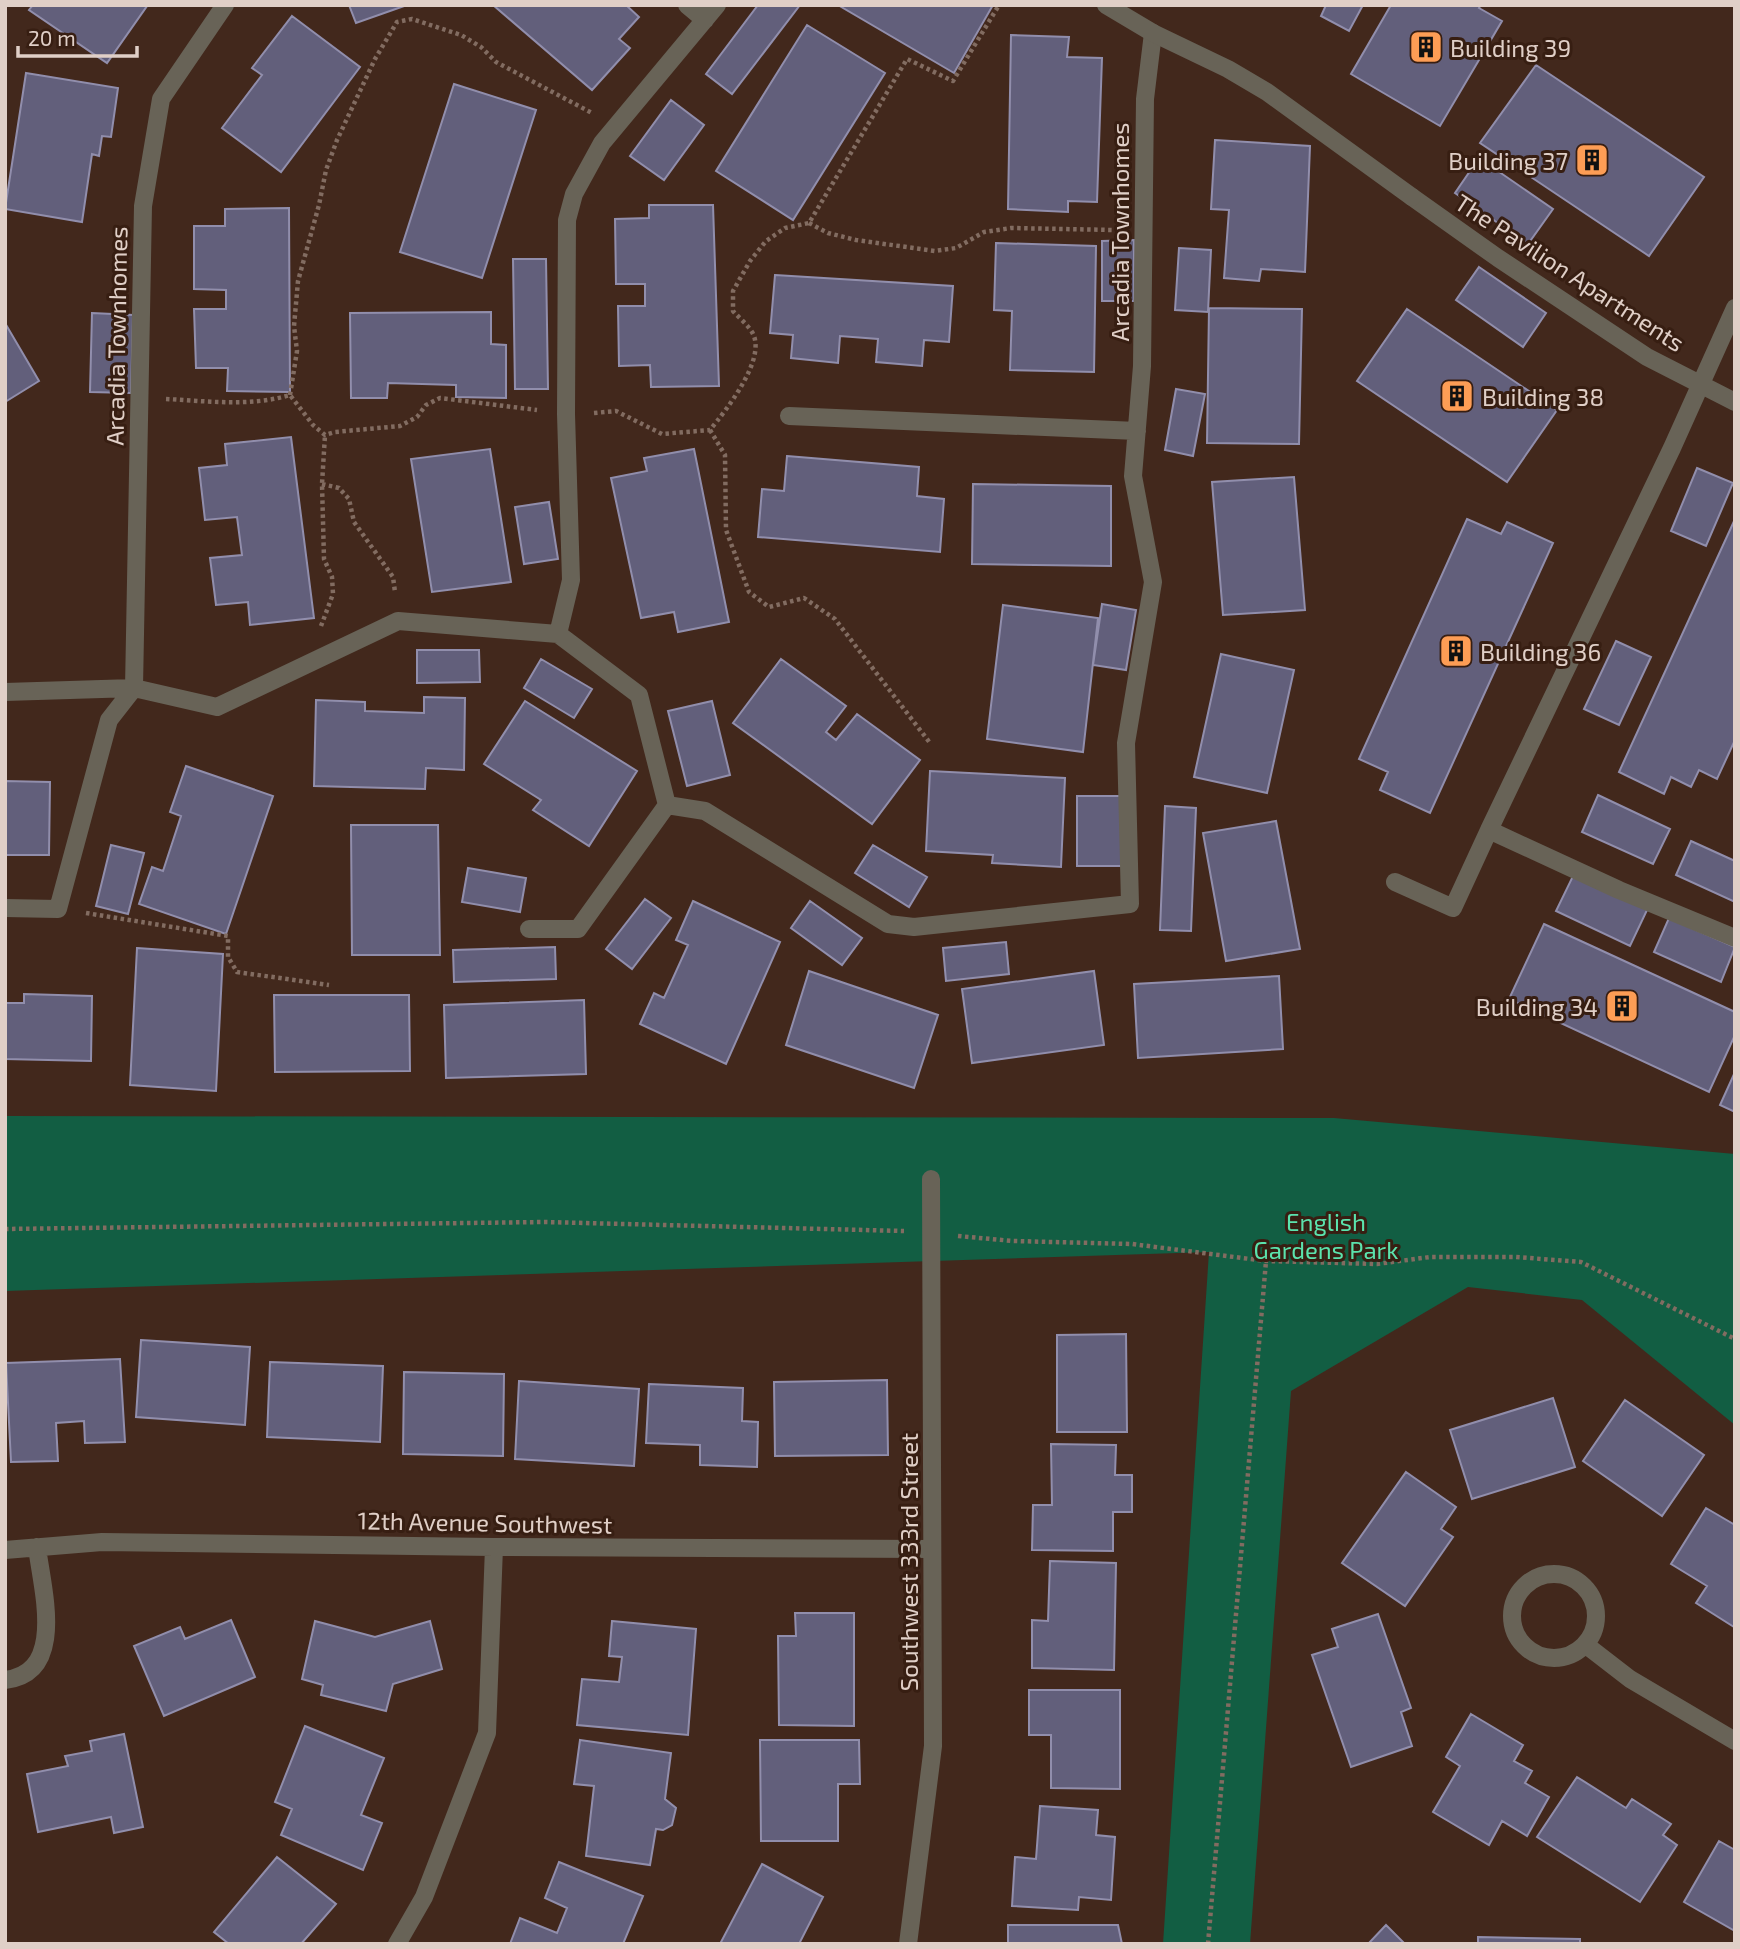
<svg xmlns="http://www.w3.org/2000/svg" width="1740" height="1949" font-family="'Exo 2',sans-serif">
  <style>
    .green { fill: #125e43 }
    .building { fill: #625f7b; stroke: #918eac; stroke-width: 2 }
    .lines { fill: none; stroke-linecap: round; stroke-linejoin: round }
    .path { stroke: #826c61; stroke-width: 4.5; stroke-dasharray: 3.5 3.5; stroke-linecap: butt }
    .lane { stroke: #686357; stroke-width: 18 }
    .street { stroke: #686357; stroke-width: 18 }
    .labels { text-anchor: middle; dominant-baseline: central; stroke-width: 6; stroke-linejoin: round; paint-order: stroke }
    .poi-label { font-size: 24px; fill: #e0cfc7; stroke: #371e12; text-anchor: start }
    .street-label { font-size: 24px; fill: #e0cfc7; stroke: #371e12 }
    .park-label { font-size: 24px; fill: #5be3ad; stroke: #371e12 }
  </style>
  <rect width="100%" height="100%" fill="#42281c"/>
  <path class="green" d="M5,1116l1329,2 401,36v271l-153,-125 -114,-13 -177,104 -41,553h-87l46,-692 -1204,39z"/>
  <path class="building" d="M33,5h113l1,1 -40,57 -78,-53z
    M349,5h58l-51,18z
    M493,5h133l13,12 -20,22 11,9 -38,42z
    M758,5h42l-68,89 -26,-20z
    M838,5h155l-39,68z
    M1326,5h37l-14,26 -28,-15z
    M1391,5h90l-2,3 23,13 -62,105 -89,-52z
    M292,16l68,51 -79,105 -59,-44 40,-53 -10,-7z
    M807,25l78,48 -92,147 -77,-49z
    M1011,35l58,2 -2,20 35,1 -5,144 -29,-1v11l-60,-3z
    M1536,65l168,112 -55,79 -169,-113z
    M26,73l92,15 -7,49 -9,-1 -3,20 -7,-2 -10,68 -77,-13z
    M454,84l82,26 -54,168 -82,-26z
    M671,100l33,25 -40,55 -34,-24z
    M1215,140l95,6 -5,126 -44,-3 -2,12 -35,-3 5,-68 -18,-1z
    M1479,158l74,51 -25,35 -73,-51z
    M649,205h64l6,181 -68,1 -1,-22 -31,1 -1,-60h27v-22h-29l-1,-65 34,-1z
    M289,208l1,184 -63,-1 1,-23h-32l-2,-59h32v-19l-32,-1v-63h31v-17z
    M1134,240v61h-32v-60z
    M996,243l100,3 -2,126 -84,-2 2,-59 -18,-1z
    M1179,248l32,2 -3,62 -33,-2z
    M513,259h33l2,130h-33z
    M1479,267l67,46 -23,34 -67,-47z
    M775,275l178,11 -4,56 -25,-2 -2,26 -46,-4 2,-23 -38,-3 -2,27 -47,-5 2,-23 -23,-2z
    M1209,308l93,1 -3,135 -92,-1z
    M1407,309l150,101 -50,72 -150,-101z
    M491,312v32l15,1v53l-50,-1v-12l-68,-2 -1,15h-36l-1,-85z
    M92,313l41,2 -2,78 -41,-1z
    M5,323l34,58 -34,21z
    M1176,389l29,5 -12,62 -28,-6z
    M291,437l23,181 -64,7 -2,-23 -32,3 -6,-47 32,-3 -5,-38 -32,3 -6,-52 28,-3 -2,-21z
    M490,449l21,133 -79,10 -21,-133z
    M694,449l35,173 -51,10 -4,-20 -33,6 -30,-140 36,-7 -3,-13z
    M787,456l132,11 -2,29 27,3 -4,53 -182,-15 4,-48 22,2z
    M1697,468l36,15 -27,63 -35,-15z
    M1294,477l11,133 -82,5 -11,-133z
    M973,484l138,2v80l-139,-2z
    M549,502l9,57 -34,5 -9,-57z
    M1467,519l34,15 6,-12 46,21 -123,270 -50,-23 8,-18 -29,-13z
    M1735,519v221l-18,39 -18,-9 -8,17 -20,-10 -7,17 -45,-22z
    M1102,604l34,6 -10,60 -33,-5z
    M1003,605l95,13 -15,134 -96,-13z
    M1616,641l35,16 -32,68 -35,-16z
    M417,650h62l1,32 -63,1z
    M1221,654l73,16 -27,123 -73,-16z
    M541,659l51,30 -18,29 -50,-30z
    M781,659l65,47 -20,26 10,8 21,-26 63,46 -48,64 -139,-101z
    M424,697l41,1 -1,72 -38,-2 -1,21 -111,-3 2,-86 49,2v9l59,2z
    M525,701l112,70 -48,75 -56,-36 8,-10 -57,-36z
    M712,701l18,74 -43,11 -19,-75z
    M186,766l87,30 -47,138 -87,-30 13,-37 11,4 18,-55 -11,-4z
    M930,771l135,7 -4,89 -69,-4 1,-8 -67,-4z
    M5,781l45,1 -1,73h-44z
    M1598,795l72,34 -17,35 -71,-32z
    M1077,796h46l-1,70h-45z
    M1165,806l31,2 -5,123 -31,-1z
    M1276,821l24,128 -74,12 -23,-128z
    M351,825h87l2,130h-88z
    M1691,841l44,20v41l-59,-27z
    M111,845l33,8 -16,61 -32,-8z
    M873,845l54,32 -18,30 -54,-34z
    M468,868l58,10 -6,34 -58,-10z
    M1574,874l74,34 -18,38 -74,-35z
    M645,899l26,19 -39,51 -26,-20z
    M693,901l87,41 -54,122 -86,-40 14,-31 10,5 24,-53 -12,-5z
    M810,901l52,37 -20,27 -51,-37z
    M1669,918l66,29 -14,35 -67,-30z
    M1544,924l191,88v23l-26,57 -200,-93z
    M1006,942l3,32 -63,7 -3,-33z
    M555,947l1,32 -102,3 -1,-32z
    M137,948l86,6 -7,137 -86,-6z
    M809,971l129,44 -24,73 -128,-43z
    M1094,971l10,74 -132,18 -10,-74z
    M1279,976l4,73 -145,9 -4,-74z
    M24,994l68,2 -1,65 -86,-2v-56h19z
    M274,995h135l1,76 -135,1z
    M584,1000l2,74 -140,4 -2,-73z
    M1735,1072v40l-15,-7z
    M1126,1334l1,98h-70v-97z
    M141,1340l109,7 -5,78 -109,-8z
    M120,1359l5,83 -40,1 -1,-22 -28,2 2,38 -47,1 -5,-99z
    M270,1362l113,4 -3,76 -113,-5z
    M404,1372l100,2 -1,82 -100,-2z
    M887,1380l1,75 -113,1 -1,-74z
    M519,1381l120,8 -5,77 -119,-7z
    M649,1384l94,4 -1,33 16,1 -1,45 -57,-2v-20l-54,-2z
    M1553,1398l22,69 -103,32 -22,-69z
    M1625,1400l79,55 -42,61 -79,-55z
    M1051,1444l65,1 -1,30h17v37h-19v39l-81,-1 1,-45h19z
    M1406,1472l50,35 -15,22 12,8 -48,69 -63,-43z
    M1706,1508l29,17 -1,102 -38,-24 11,-17 -36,-22z
    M1050,1561l66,2 -2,107 -82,-2v-48l16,1z
    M795,1613h59v113l-75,-1 -1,-89h18z
    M1378,1614l33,94 -10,4 11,34 -61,21 -39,-112 26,-8 -6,-18z
    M231,1620l24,57 -91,39 -30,-70 46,-19 5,12z
    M315,1621l60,16 55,-16 12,48 -49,15 -7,27 -65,-16 2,-10 -21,-6z
    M612,1621l84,8 -8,106 -111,-10 5,-46 37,3 3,-25 -13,-1z
    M1029,1690h91v99l-69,-1v-53h-22z
    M1471,1714l52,31 -9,16 18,10 -7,12 24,14 -22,39 -25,-15 -13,24 -56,-33 27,-46 -14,-9z
    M305,1726l79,32 -23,57 21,8 -19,47 -82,-35 11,-26 -17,-7z
    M124,1734l19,93 -29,6 -3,-16 -73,15 -11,-58 41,-8 -3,-10 27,-5 -2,-10z
    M580,1740l91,13 -6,46 11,9 -4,17 -9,5 -7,-1 -6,36 -64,-9 8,-70 -20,-2z
    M760,1740h99l1,44h-22v57h-77z
    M1577,1777l49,31 6,-9 39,25 -8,11 14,10 -37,57 -103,-65z
    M1040,1806l58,4 -2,25 19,2 -4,63 -32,-3 -1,13 -66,-4 3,-49 21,2z
    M1719,1841l16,9v81l-51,-29z
    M277,1857l59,47 -35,40h-72l-15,-12z
    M559,1862l84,34 -20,48h-113l10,-26 37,15 10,-25 -22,-10z
    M762,1864l61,33 -24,47h-79z
    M1008,1925h110l4,19h-114z
    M1386,1925l19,19h-37z
    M1478,1937l102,2v5h-102z"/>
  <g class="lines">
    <path class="path" d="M809,223l19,10 28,7 79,11 21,-3 28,-16 27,-4 103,2
      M290,395l7,-44 -3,-25 4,-45 21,-76 7,-35 11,-30 38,-81 22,-37 15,-3 49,16 20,12 15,15 96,51
      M166,399c41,2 84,8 124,-4l23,30 12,10 10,-3 65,-6 17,-9 9,-12 14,-7 97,12
      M594,413l22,-2 46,23 48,-4c16,-20 58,-72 42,-98 -5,-8 -13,-14 -19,-21v-20l17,-30 16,-20 19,-13 24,-5 98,-164 46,22 46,-76
      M710,430l15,25 1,75 23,62 20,15 35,-9 31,21 95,124
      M322,484l17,4 10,11 5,23 39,55 2,15
      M321,626l12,-32 -1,-17 -8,-18 -2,-75 3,-49
      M86,913l142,23v21l9,15 92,13
      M5,1229l539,-7 360,9
      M958,1236l55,5 119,3 134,17 111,3 53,-7h86l65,5 154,77
      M1208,1944l58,-683"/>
    <path class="lane" d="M687,5l18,15
      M1412,197l86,61 149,99 88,45
      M789,416l348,15
      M5,692l129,-4 83,19 181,-86 160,13
      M667,805l-28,-110 -81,-61 13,-54 -5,-166 1,-194 7,-26 28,-51 115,-138
      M1489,830l183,-382 63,-140
      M1395,882l58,26 36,-78 130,60 116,48
      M5,908l53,1 51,-189 25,-32 9,-482 18,-107 64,-94
      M529,929h49l89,-124 38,6 183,113 26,3 216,-23 -4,-161 27,-161 -20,-106 9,-110 3,-267 8,-66"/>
    <path class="street" d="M1106,5l47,28 75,36 39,23 145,105
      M5,1550l97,-8 392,5 437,2
      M1512 1616a42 42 0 1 1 84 0a42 42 0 1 1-84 0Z
      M1586,1645l44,34 105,62
      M5,1680c62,-7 37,-91 32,-133
      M397,1944l27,-47 63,-164 7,-186
      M908,1944l25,-198 -2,-567"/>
  </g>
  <defs>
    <symbol id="building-square" viewBox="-11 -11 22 22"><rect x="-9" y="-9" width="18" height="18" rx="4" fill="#fd9d55" stroke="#371e12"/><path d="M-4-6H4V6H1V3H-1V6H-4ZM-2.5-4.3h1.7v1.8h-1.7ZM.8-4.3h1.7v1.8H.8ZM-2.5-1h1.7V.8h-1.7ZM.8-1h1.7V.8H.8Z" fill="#111"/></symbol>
  </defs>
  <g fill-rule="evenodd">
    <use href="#building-square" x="1407" y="28" width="38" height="38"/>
    <use href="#building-square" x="1573" y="141" width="38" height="38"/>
    <use href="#building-square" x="1438" y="377" width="38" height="38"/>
    <use href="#building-square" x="1437" y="632" width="38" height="38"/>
    <use href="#building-square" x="1603" y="987" width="38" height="38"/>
  </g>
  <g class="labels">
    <g class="poi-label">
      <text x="1450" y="47">Building 39</text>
      <text x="1568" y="160" text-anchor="end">Building 37</text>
      <text x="1482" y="396">Building 38</text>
      <text x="1480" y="651">Building 36</text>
      <text x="1598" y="1006" text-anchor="end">Building 34</text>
    </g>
    <g class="street-label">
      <text transform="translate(1119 232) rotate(-90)">Arcadia Townhomes</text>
      <text transform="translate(1570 272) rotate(33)">The Pavilion Apartments</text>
      <text transform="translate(116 336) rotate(-89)">Arcadia Townhomes</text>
      <text transform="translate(485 1522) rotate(1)">12th Avenue Southwest</text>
      <text transform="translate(908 1562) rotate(-90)">Southwest 333rd Street</text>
    </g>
    <g class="park-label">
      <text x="1326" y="1221">English<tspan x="1326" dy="28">Gardens Park</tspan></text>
    </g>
  </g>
  <rect width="1740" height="1949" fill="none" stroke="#e0cfc7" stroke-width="14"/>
  <path d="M18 46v10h119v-10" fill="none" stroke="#e0cfc7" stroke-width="3.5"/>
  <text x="28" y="46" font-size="21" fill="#e0cfc7" stroke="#371e12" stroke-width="5" paint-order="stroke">20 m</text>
</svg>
